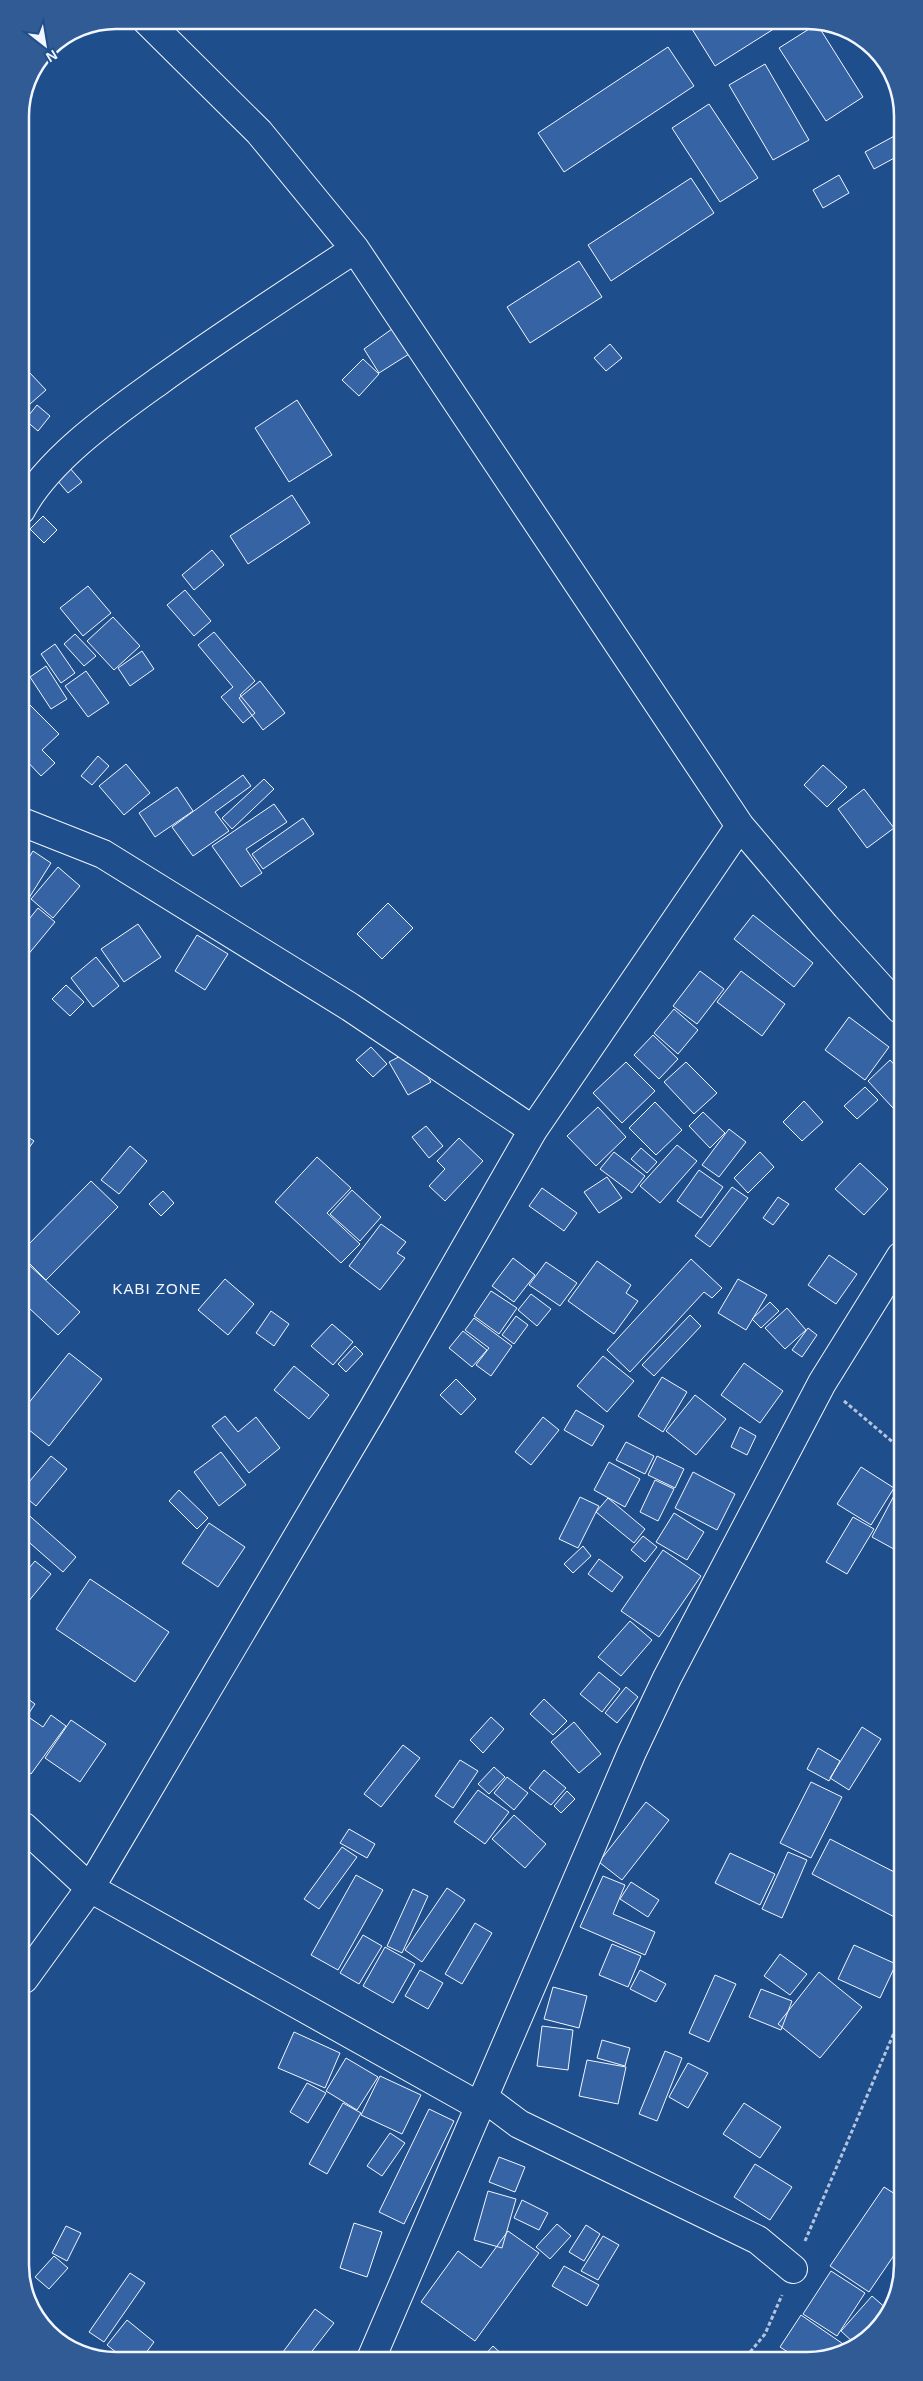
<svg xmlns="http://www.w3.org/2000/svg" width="923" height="2381" font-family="Arial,sans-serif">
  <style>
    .building { fill: #3563a3; stroke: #f2f6ff }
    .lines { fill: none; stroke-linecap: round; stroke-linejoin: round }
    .minor-casing { stroke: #f2f6ff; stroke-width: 30 }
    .path { stroke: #b3c4dc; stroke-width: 3; stroke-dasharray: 4 2.5; stroke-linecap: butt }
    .minor { stroke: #1f4e8c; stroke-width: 28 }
    .labels { text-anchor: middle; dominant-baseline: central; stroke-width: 4; stroke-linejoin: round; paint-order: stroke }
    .quarter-label { font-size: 15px; letter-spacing: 1px; fill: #f2f6ff; stroke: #1f4e8c }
    .rim { fill: none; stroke: #f2f6ff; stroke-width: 2.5 }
  </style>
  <rect width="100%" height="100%" fill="#1f4e8c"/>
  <path class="building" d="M689,20h99l-73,46 -28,-45z
    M817,24l46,73 -37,24 -47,-73z
    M668,47l26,39 -130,86 -26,-39z
    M765,64l44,76 -36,20 -44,-75z
    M709,104l49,74 -38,24 -48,-74z
    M898,134v22l-24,13 -9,-17z
    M839,175l10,18 -26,15 -10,-18z
    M691,178l23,35 -103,68 -23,-36z
    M579,261l23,36 -72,46 -23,-36z
    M392,329l17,25 -30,19 -15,-24z
    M610,344l12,14 -16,13 -12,-13z
    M363,359l16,15 -20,22 -17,-16z
    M29,372l17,18 -16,14 -9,-9v-16z
    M297,400l35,55 -43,27 -34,-54z
    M37,405l13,11 -12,15 -13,-11z
    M69,467l13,15 -14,11 -12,-14z
    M292,495l18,28 -62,41 -18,-28z
    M43,516l14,14 -13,13 -14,-14z
    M212,550l12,15 -30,25 -12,-15z
    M88,586l23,27 -28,23 -23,-28z
    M185,590l26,31 -17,15 -27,-31z
    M113,617l27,29 -26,24 -27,-29z
    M214,632l41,49 -15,14 15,18 -12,10 -22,-26 12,-10 -35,-42z
    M75,634l21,22 -12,10 -20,-22z
    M55,644l20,29 -14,10 -20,-29z
    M142,651l12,18 -24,17 -12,-18z
    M46,666l21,33 -16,10 -21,-32z
    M86,671l23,32 -21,14 -23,-31z
    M260,681l25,32 -22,17 -24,-32z
    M30,705l29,29 -17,16 13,13 -14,13 -19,-20v-43z
    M98,756l11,10 -17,19 -11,-9z
    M126,764l24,29 -26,22 -25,-29z
    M823,765l24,22 -20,20 -23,-22z
    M243,775l8,11 -36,26 14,19 -36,25 -21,-29z
    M264,779l10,10 -42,40 -10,-11z
    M177,787l16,24 -38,26 -16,-24z
    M864,789l30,39 -27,20 -29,-39z
    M274,804l13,18 -41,27 16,24 -21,14 -29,-41z
    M303,818l11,16 -51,35 -11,-15z
    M33,851l18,12 -29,46v-40z
    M58,867l22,19 -27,32 -22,-19z
    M388,903l25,25 -31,31 -25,-25z
    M38,908l17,14 -33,40v-34z
    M753,915l60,48 -19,24 -60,-48z
    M138,924l23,33 -37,25 -23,-33z
    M197,935l31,19 -23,36 -30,-19z
    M96,957l23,29 -26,21 -22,-29z
    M700,971l24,18 -27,35 -24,-18z
    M741,971l44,33 -23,32 -45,-34z
    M66,985l18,17 -14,14 -18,-17z
    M674,1009l24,21 -20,24 -24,-21z
    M849,1017l40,30 -24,33 -40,-30z
    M653,1035l25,24 -19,20 -25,-24z
    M371,1047l16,17 -14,13 -17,-17z
    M412,1050l19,32 -23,13 -19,-33z
    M890,1060l10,11v30l-7,7 -25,-27z
    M626,1062l29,29 -33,32 -29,-30z
    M686,1062l31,31 -23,21 -30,-32z
    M865,1087l13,13 -21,19 -13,-13z
    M804,1101l19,21 -21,19 -19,-19z
    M655,1102l27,28 -26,25 -27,-27z
    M598,1107l28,30 -30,29 -29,-30z
    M703,1112l22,21 -15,15 -21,-22z
    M426,1126l17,20 -14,12 -17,-21z
    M729,1129l17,13 -27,35 -17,-12z
    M22,1133l12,8 -12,16z
    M459,1138l24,23 -38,40 -16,-15 16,-17 -8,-8z
    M677,1145l20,16 -37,42 -20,-17z
    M130,1146l17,15 -28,33 -18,-14z
    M641,1148l16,14 -10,11 -16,-14z
    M614,1152l31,24 -13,17 -32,-24z
    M760,1152l14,15 -26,26 -14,-15z
    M317,1157l34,31 -24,25 33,31 -19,19 -66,-61z
    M860,1163l28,26 -24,26 -29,-26z
    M699,1170l24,17 -22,31 -24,-17z
    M607,1177l15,21 -23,15 -15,-21z
    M91,1181l27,26 -72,73 -23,-23v-7z
    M732,1187l16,11 -38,49 -15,-11z
    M542,1188l35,25 -13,18 -35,-25z
    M352,1190l29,27 -21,24 -30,-27z
    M163,1191l11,12 -13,13 -12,-12z
    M778,1197l11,7 -16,21 -10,-7z
    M381,1224l25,18 -9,11 8,5 -25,32 -31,-24z
    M829,1255l28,19 -21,30 -28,-19z
    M513,1258l22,17 -21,27 -22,-16z
    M691,1259l31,29 -10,10 -8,-6 -74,80 -23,-22z
    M597,1261l34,24 -5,8 12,8 -24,33 -46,-33z
    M546,1262l31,21 -17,23 -31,-21z
    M28,1264l52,48 -22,23 -29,-27 -6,7v-45z
    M225,1279l29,25 -26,31 -30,-25z
    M738,1279l29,16 -21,35 -28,-17z
    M491,1291l26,17 -18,26 -25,-18z
    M531,1294l20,15 -14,17 -19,-16z
    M770,1302l9,9 -18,17 -9,-9z
    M787,1308l19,22 -21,19 -20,-21z
    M271,1311l18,13 -15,22 -18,-13z
    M690,1315l11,11 -47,50 -12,-11z
    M516,1316l12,9 -14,19 -12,-9z
    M474,1318l38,28 -21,30 -15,-11 13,-17 -24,-18z
    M332,1324l21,18 -20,23 -22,-19z
    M808,1328l9,7 -15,22 -10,-7z
    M463,1331l24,19 -15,17 -23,-19z
    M355,1346l8,8 -17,18 -8,-8z
    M69,1353l33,26 -53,67 -26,-21v-15z
    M603,1356l31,25 -27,31 -30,-26z
    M744,1363l39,28 -23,32 -39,-28z
    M294,1366l35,29 -20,24 -35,-29z
    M662,1377l25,15 -24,40 -25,-16z
    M456,1379l20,20 -15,16 -21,-20z
    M695,1395l31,24 -30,36 -30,-24z
    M576,1410l28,16 -12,20 -28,-16z
    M225,1416l13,16 18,-15 24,31 -31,25 -37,-47z
    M543,1417l16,13 -28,35 -16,-13z
    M740,1427l16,9 -9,19 -16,-8z
    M626,1442l28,14 -9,18 -29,-14z
    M221,1452l25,33 -27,21 -25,-34z
    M51,1456l16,13 -31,37 -13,-11v-6z
    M657,1456l27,13 -9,19 -27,-13z
    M609,1462l31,17 -15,28 -31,-17z
    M861,1467l33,21 -23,37 -34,-21z
    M693,1472l42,22 -18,36 -42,-22z
    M655,1480l19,9 -16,32 -18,-9z
    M179,1490l29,28 -11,11 -28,-28z
    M897,1490l4,2v61l-29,-16z
    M580,1497l19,9 -21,42 -19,-9z
    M608,1498l37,31 -11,14 -38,-31z
    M23,1510l53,47 -13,15 -40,-35z
    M674,1513l30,19 -17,28 -31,-18z
    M853,1517l21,12 -27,45 -21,-12z
    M209,1523l36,24 -27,40 -36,-24z
    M643,1536l14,11 -12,15 -14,-12z
    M583,1546l8,10 -18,17 -9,-9z
    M663,1550l38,26 -42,61 -38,-26z
    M599,1559l24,18 -11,15 -24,-18z
    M35,1561l16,13 -28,34v-33z
    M90,1579l79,53 -34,50 -79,-53z
    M630,1621l22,19 -31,36 -23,-19z
    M599,1672l21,17 -18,23 -22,-18z
    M626,1687l12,10 -21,26 -12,-10z
    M24,1696l11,8 -8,12 16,11 8,-12 15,11 -35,48 -7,-5z
    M544,1699l23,22 -14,14 -23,-21z
    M491,1717l13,12 -21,24 -13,-13z
    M71,1720l35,24 -26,38 -35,-24z
    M574,1722l27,32 -22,19 -28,-31z
    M862,1727l19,12 -32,51 -19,-12z
    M902,1741v13l-6,-4z
    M403,1745l17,13 -39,49 -17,-13z
    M818,1748l22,13 -11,20 -22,-12z
    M460,1760l18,11 -25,37 -18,-12z
    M494,1767l11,10 -16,17 -11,-10z
    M544,1770l22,18 -15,17 -22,-17z
    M507,1777l21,16 -14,17 -20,-17z
    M811,1782l31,15 -31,61 -31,-15z
    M478,1790l31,22 -24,32 -31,-22z
    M567,1791l8,8 -14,14 -7,-7z
    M646,1802l23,18 -47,60 -23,-18z
    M514,1815l32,29 -21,24 -33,-29z
    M349,1829l26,15 -8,14 -27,-15z
    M830,1839l72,37v45l-90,-47z
    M342,1847l15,10 -38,52 -15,-10z
    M788,1852l19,8 -25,58 -20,-9z
    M730,1853l45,21 -15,31 -45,-22z
    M356,1875l27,15 -45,80 -27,-15z
    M603,1876l22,9 -12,29 42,18 -10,23 -65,-28z
    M631,1882l28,18 -11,17 -28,-18z
    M447,1888l18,12 -43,62 -17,-12z
    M413,1889l15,7 -26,57 -15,-7z
    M475,1923l17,10 -30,51 -17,-10z
    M363,1935l19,11 -23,38 -19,-11z
    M612,1944l29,12 -13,31 -29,-12z
    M854,1945l42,19 -16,34 -42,-19z
    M385,1947l30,17 -22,39 -30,-17z
    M780,1954l27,20 -17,21 -26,-19z
    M420,1970l23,13 -15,26 -23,-13z
    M640,1970l26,14 -10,18 -26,-13z
    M819,1972l43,35 -42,51 -42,-34z
    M715,1975l21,9 -27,58 -20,-9z
    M553,1987l34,9 -8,32 -35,-9z
    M761,1989l31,12 -11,29 -32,-13z
    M542,2026l31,4 -5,40 -31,-4z
    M294,2032l46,21 -15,35 -47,-20z
    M602,2040l28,8 -5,18 -28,-8z
    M665,2051l17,7 -25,63 -18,-7z
    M346,2058l32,19 -21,33 -31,-19z
    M587,2060l39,7 -8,37 -39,-8z
    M688,2063l20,10 -20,35 -19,-11z
    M380,2076l41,19 -19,39 -41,-19z
    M307,2083l19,10 -18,30 -18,-11z
    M343,2103l18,10 -34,61 -18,-10z
    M744,2103l37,24 -21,31 -37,-24z
    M429,2109l25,12 -50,103 -25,-12z
    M390,2133l15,10 -23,33 -15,-10z
    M499,2157l26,10 -10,25 -26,-10z
    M755,2164l37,23 -22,33 -36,-23z
    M884,2187l19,12v43l-34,50 -39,-26z
    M488,2191l28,8 -14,49 -28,-8z
    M522,2200l26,13 -9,17 -25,-12z
    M354,2223l28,9 -15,45 -27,-9z
    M557,2224l14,12 -21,23 -14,-12z
    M586,2225l14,9 -16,27 -15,-9z
    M66,2226l15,7 -14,28 -15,-8z
    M508,2231l31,22 -64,88 -54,-39 37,-51 23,17z
    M603,2236l16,9 -21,35 -17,-9z
    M54,2256l14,12 -19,21 -14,-12z
    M564,2266l35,19 -12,21 -35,-20z
    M831,2271l34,22 -28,43 -34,-22z
    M130,2273l15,10 -41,59 -15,-10z
    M872,2296l16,14 -5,13 -28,21 -14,-13z
    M315,2309l19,14 -28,36 -29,1z
    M801,2315l48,33 -11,8h-18l-5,-3 -2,3h-19l-14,-9z
    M127,2320l27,22 -14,19h-13l-20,-16z
    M50,2331l15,7 -3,5 -5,-2z
    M493,2346l13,12h-24z
    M104,2352l12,9 -15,-3z"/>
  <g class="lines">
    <defs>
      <path id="minor" d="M146,20l113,112 96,117 385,577 85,100 75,83
        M21,510c27,-51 92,-96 138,-129 64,-46 130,-89 196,-132
        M22,822l81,32 247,153 183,123
        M24,1827l66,61 389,218
        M24,1979l66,-91 284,-481 159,-277 207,-304
        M483,2097l36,27 239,116 35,29
        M371,2359l261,-607 35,-74 155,-295 79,-127"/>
    </defs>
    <use href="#minor" class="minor-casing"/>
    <path class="path" d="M844,1401l57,48
      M805,2241l97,-227
      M746,2357l19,-23 17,-39"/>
    <use href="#minor" class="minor"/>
  </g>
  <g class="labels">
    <g class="quarter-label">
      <text x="157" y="1288">KABI ZONE</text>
    </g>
  </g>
  <path d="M0 0H923V2381H0ZM116 29H807A87 87 0 0 1 894 116V2265A87 87 0 0 1 807 2352H116A87 87 0 0 1 29 2265V116A87 87 0 0 1 116 29Z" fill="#305b95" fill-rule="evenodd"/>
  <path class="rim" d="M116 29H807A87 87 0 0 1 894 116V2265A87 87 0 0 1 807 2352H116A87 87 0 0 1 29 2265V116A87 87 0 0 1 116 29Z"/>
  <g transform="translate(45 45) rotate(149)" stroke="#1f4e8c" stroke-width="4" paint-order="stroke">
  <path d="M0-4L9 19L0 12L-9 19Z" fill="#f2f6ff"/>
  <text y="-8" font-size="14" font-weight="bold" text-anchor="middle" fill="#f2f6ff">N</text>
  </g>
</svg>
